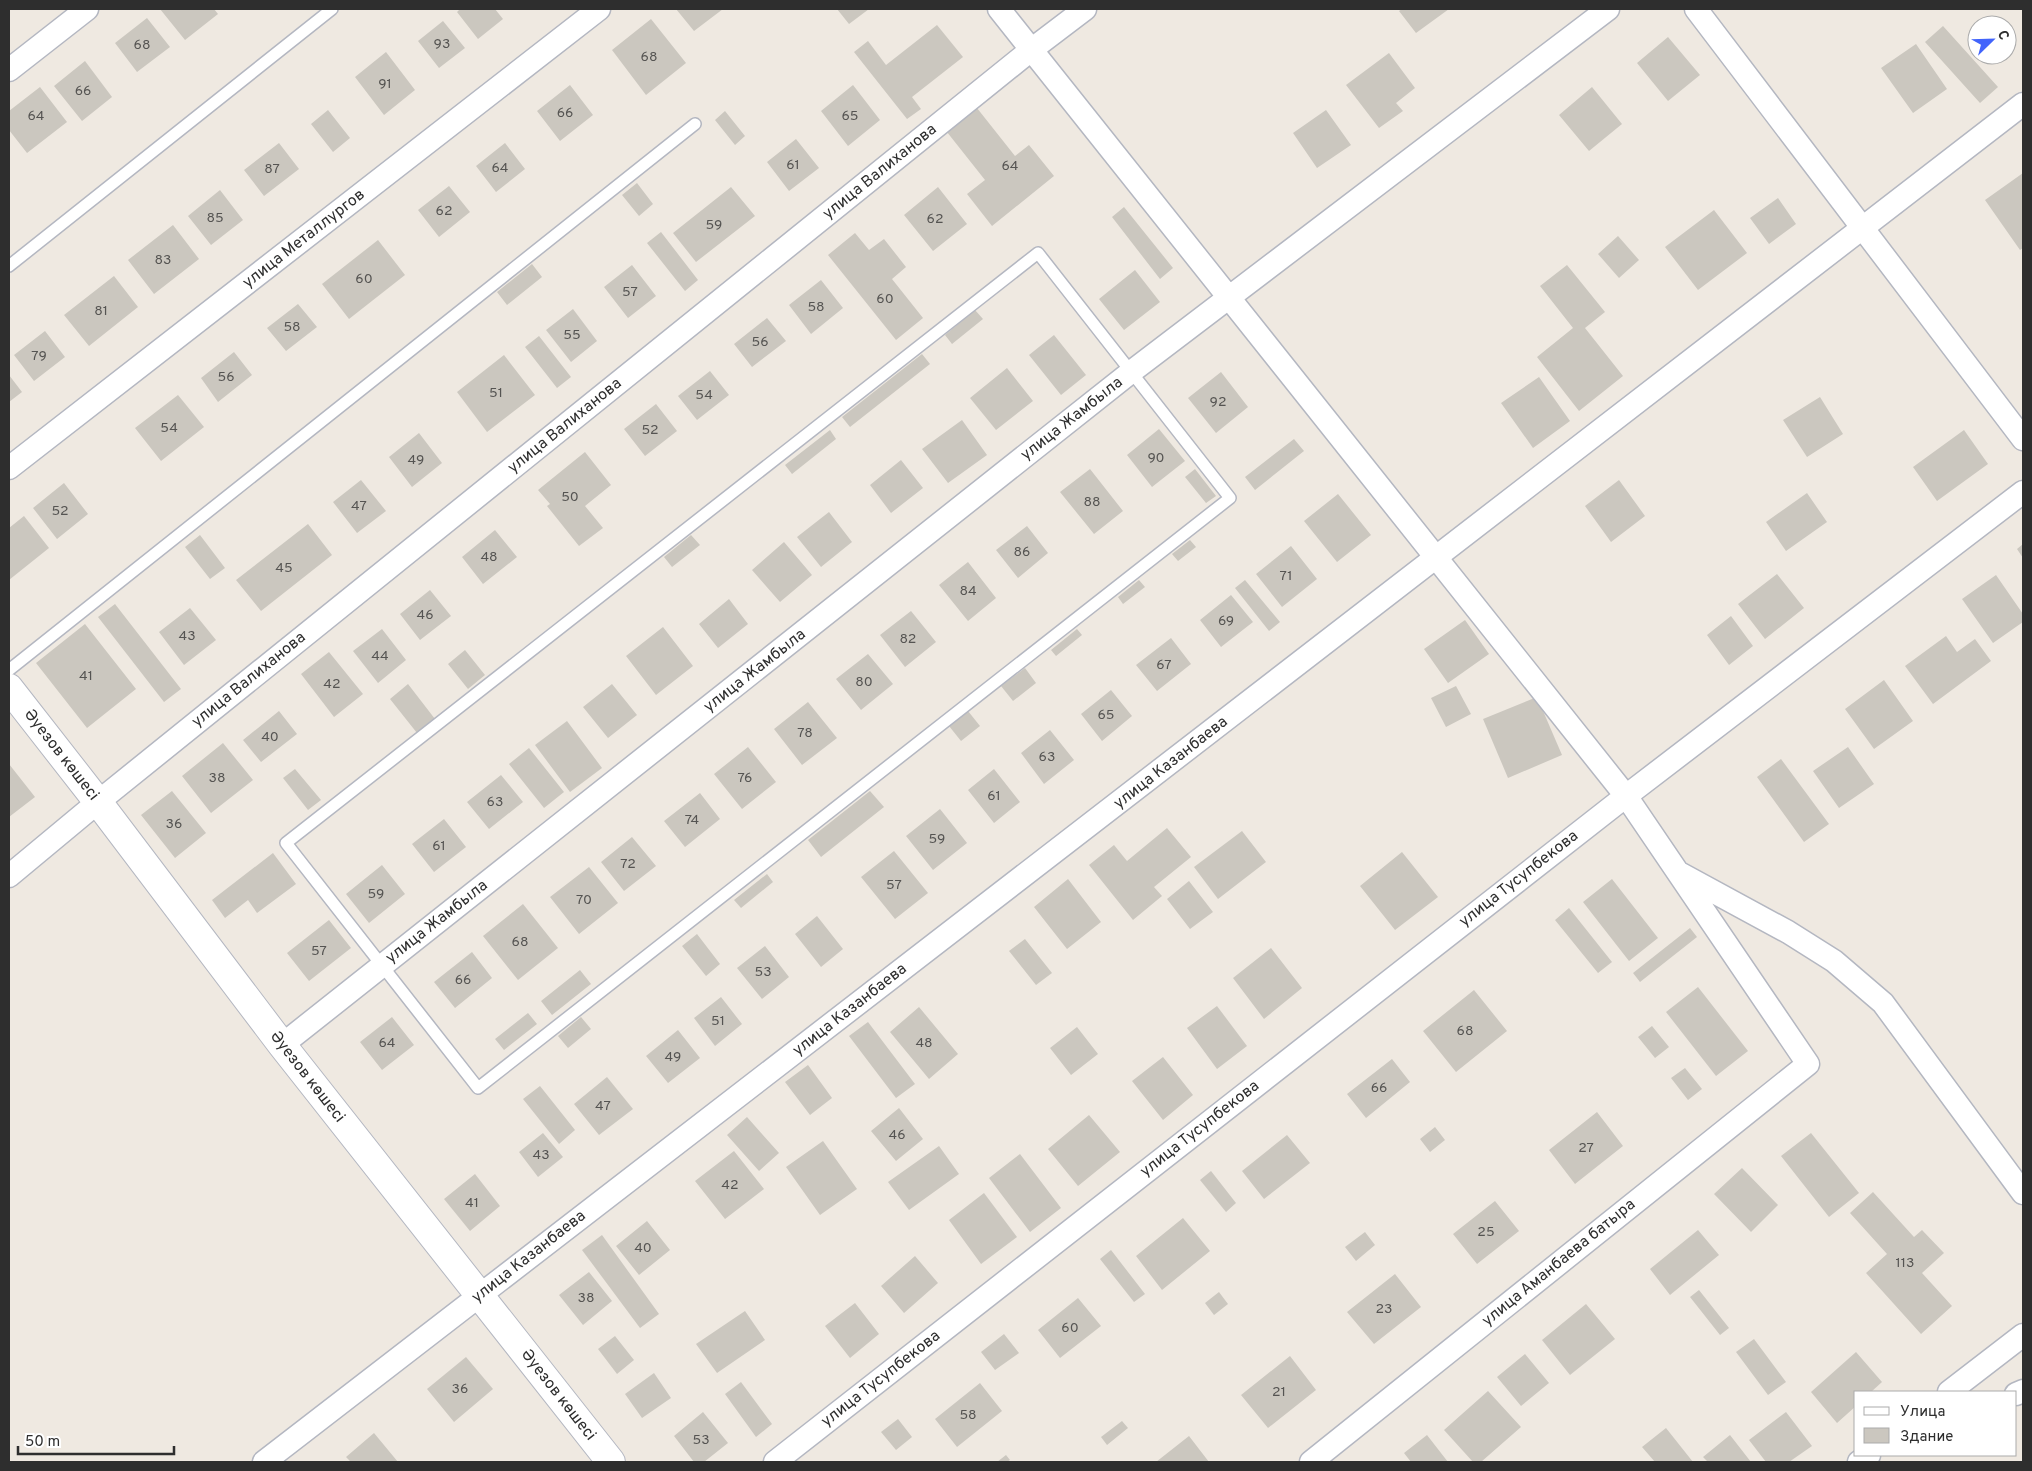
<svg xmlns="http://www.w3.org/2000/svg" width="2032" height="1471" font-family="Overpass,sans-serif">
  <style>
    .building { fill: #cbc7bf }
    .lines { fill: none; stroke-linecap: round; stroke-linejoin: round }
    .lane-casing { stroke: #b4b7c1; stroke-width: 14 }
    .street-casing { stroke: #b4b7c1; stroke-width: 25 }
    .secondary-casing { stroke: #b4b7c1; stroke-width: 30 }
    .lane { stroke: #fff; stroke-width: 11 }
    .street { stroke: #fff; stroke-width: 22 }
    .secondary { stroke: #fff; stroke-width: 28 }
    .labels { text-anchor: middle; dominant-baseline: central; stroke-width: 4; stroke-linejoin: round; paint-order: stroke }
    .number-label { font-size: 14px; fill: #555452 }
    .street-label { font-size: 16px; fill: #2e2e2e; stroke: #fff }
  </style>
  <rect width="100%" height="100%" fill="#efe9e1"/>
  <path class="building" d="M160,9h54l4,5 -33,26z
    M460,9h35l8,10 -25,20 -21,-27z
    M676,9h47l-29,22z
    M837,9h32l-20,15z
    M1402,9h47l-33,24 -17,-22z
    M147,18l23,29 -33,25 -22,-29z
    M651,19l35,44 -40,32 -34,-45z
    M443,21l22,27 -26,20 -21,-27z
    M937,25l26,32 -51,40 9,12 -14,10 -53,-67 14,-11 18,24z
    M1943,26l55,61 -18,16 -55,-61z
    M1668,37l32,38 -32,26 -31,-38z
    M1916,44l31,45 -34,24 -32,-45z
    M386,52l29,38 -31,25 -29,-38z
    M1389,53l26,35 -19,15 7,8 -24,17 -33,-43z
    M85,61l27,36 -30,24 -28,-35z
    M570,85l23,30 -33,26 -23,-30z
    M853,85l27,35 -32,26 -27,-35z
    M40,87l27,35 -40,31 -18,-23v-19z
    M1592,87l30,37 -33,27 -30,-36z
    M973,103l42,53 14,-11 25,31 -62,50 -25,-32 18,-14 -42,-53z
    M328,110l22,28 -17,14 -22,-28z
    M1326,110l25,35 -34,23 -24,-35z
    M725,111l20,25 -10,9 -20,-25z
    M796,139l23,29 -30,23 -22,-29z
    M279,143l20,26 -35,27 -20,-26z
    M505,143l20,26 -29,23 -20,-26z
    M2023,173v75l-3,2 -35,-50z
    M637,183l16,21 -14,12 -17,-21z
    M449,186l21,26 -31,25 -21,-27z
    M731,187l24,29 -59,46 -23,-29z
    M938,187l29,37 -34,27 -29,-36z
    M220,190l23,30 -32,25 -23,-29z
    M1778,198l18,26 -27,20 -19,-26z
    M1124,207l49,61 -13,11 -48,-62z
    M1714,210l33,43 -49,37 -33,-43z
    M173,225l26,34 -45,35 -26,-34z
    M661,232l37,48 -13,11 -38,-48z
    M855,233l14,17 15,-11 22,28 -14,12 31,39 -27,22 -68,-85z
    M1618,236l21,24 -20,18 -21,-24z
    M378,240l27,35 -56,44 -27,-35z
    M532,264l10,13 -35,28 -10,-13z
    M632,265l24,31 -28,22 -24,-31z
    M1567,265l38,47 -20,16 38,48 -44,35 -42,-54 36,-29 -33,-42z
    M1135,270l25,32 -36,28 -25,-31z
    M114,276l24,31 -49,39 -25,-31z
    M821,280l22,28 -32,26 -22,-29z
    M298,304l19,23 -31,24 -19,-23z
    M573,309l24,32 -26,21 -25,-32z
    M975,310l8,9 -31,25 -7,-9z
    M767,318l19,23 -34,26 -18,-23z
    M45,331l20,26 -31,24 -20,-26z
    M1054,335l32,40 -25,20 -32,-40z
    M539,336l32,41 -14,11 -32,-41z
    M234,352l18,23 -34,27 -17,-24z
    M922,354l8,10 -80,63 -8,-10z
    M504,355l31,40 -48,37 -30,-40z
    M1007,368l26,33 -37,29 -26,-32z
    M710,371l19,24 -32,25 -19,-24z
    M1221,372l27,35 -32,26 -28,-35z
    M9,375l13,17 -13,10z
    M1539,377l31,44 -37,27 -32,-45z
    M178,395l26,32 -43,34 -26,-33z
    M1820,397l23,37 -36,23 -24,-37z
    M656,404l21,27 -32,25 -21,-27z
    M962,420l25,35 -39,28 -26,-34z
    M1159,429l26,32 -33,26 -25,-32z
    M830,430l6,9 -44,35 -7,-9z
    M1964,430l24,34 -51,37 -24,-34z
    M419,433l23,30 -30,24 -23,-30z
    M1294,439l10,12 -49,39 -10,-13z
    M585,452l26,33 -26,21 18,22 -24,18 -32,-40 3,-2 -12,-14z
    M901,460l22,28 -32,25 -21,-28z
    M1090,469l33,42 -29,23 -34,-42z
    M1195,469l21,27 -10,7 -21,-26z
    M361,480l25,31 -29,22 -24,-31z
    M1619,480l26,36 -34,26 -26,-36z
    M64,483l24,31 -31,25 -24,-31z
    M1807,493l20,29 -41,29 -20,-29z
    M1338,494l33,41 -34,27 -33,-41z
    M829,512l23,30 -31,25 -24,-30z
    M24,516l25,32 -40,32v-52z
    M308,524l24,31 -71,56 -25,-31z
    M1027,526l21,27 -30,25 -22,-28z
    M495,530l22,27 -34,27 -21,-27z
    M200,535l25,33 -15,11 -25,-32z
    M691,535l9,10 -28,22 -8,-10z
    M1190,540l6,7 -18,14 -6,-7z
    M784,542l28,33 -32,27 -28,-32z
    M2023,544v14l-6,-9z
    M1291,546l26,33 -35,28 -26,-33z
    M968,562l28,36 -28,23 -29,-36z
    M1777,574l27,34 -39,31 -27,-35z
    M1996,575l27,39v8l-30,21 -31,-44z
    M1139,580l6,7 -22,17 -5,-7z
    M1245,580l35,42 -11,9 -34,-43z
    M430,590l21,26 -31,24 -20,-26z
    M1231,595l22,27 -32,25 -21,-27z
    M729,599l19,25 -30,24 -19,-24z
    M115,604l66,85 -17,13 -66,-85z
    M190,608l26,32 -32,25 -25,-33z
    M911,611l25,31 -31,25 -25,-32z
    M1731,616l22,30 -24,19 -22,-30z
    M1465,620l24,34 -41,29 -24,-34z
    M85,624l51,65 -49,39 -51,-65z
    M663,627l30,39 -37,29 -30,-39z
    M382,629l24,31 -28,23 -25,-32z
    M1077,629l5,6 -26,21 -5,-6z
    M1946,636l11,16 18,-13 16,22 -58,43 -28,-38z
    M1171,638l20,26 -34,27 -21,-26z
    M465,650l20,25 -17,14 -20,-25z
    M329,652l34,42 -29,23 -33,-43z
    M868,654l25,30 -32,26 -25,-31z
    M1025,668l11,15 -23,18 -12,-15z
    M1884,680l29,41 -39,28 -29,-40z
    M408,684l27,35 -18,14 -27,-34z
    M612,684l25,31 -29,23 -25,-31z
    M1456,686l15,28 -25,13 -15,-29z
    M1111,690l21,26 -30,25 -21,-27z
    M1537,697l25,58 -54,23 -25,-59z
    M808,702l29,36 -35,27 -28,-36z
    M279,711l18,23 -36,28 -18,-22z
    M968,711l12,15 -19,15 -12,-15z
    M567,721l35,47 -32,24 -35,-47z
    M1050,730l24,30 -30,24 -23,-31z
    M223,743l30,37 -42,33 -29,-37z
    M748,747l28,35 -34,27 -28,-35z
    M1848,747l26,37 -35,24 -26,-37z
    M529,748l35,44 -20,16 -35,-44z
    M1781,759l48,65 -25,18 -47,-65z
    M9,764l26,33 -26,20z
    M295,769l26,31 -13,10 -25,-32z
    M994,769l26,33 -26,21 -26,-33z
    M501,775l22,27 -34,27 -22,-27z
    M172,791l34,42 -31,25 -34,-43z
    M870,791l14,16 -63,50 -13,-17z
    M700,793l20,26 -35,28 -21,-26z
    M940,809l27,34 -34,27 -27,-34z
    M444,819l22,28 -32,25 -22,-28z
    M1167,828l24,29 -37,30 8,9 -29,24 -44,-55 25,-20 13,16z
    M1242,831l24,31 -48,37 -24,-32z
    M632,837l24,29 -32,25 -23,-29z
    M894,851l34,42 -33,26 -34,-42z
    M1402,852l36,45 -43,33 -35,-44z
    M273,853l23,31 -39,29 -9,-13 -23,18 -13,-18z
    M382,865l23,29 -36,29 -23,-29z
    M589,867l29,36 -39,31 -29,-37z
    M767,874l6,8 -32,26 -7,-8z
    M1068,879l33,43 -34,27 -33,-42z
    M1612,879l46,59 -29,23 -46,-59z
    M1189,881l24,31 -23,17 -23,-30z
    M523,904l35,44 -40,32 -35,-44z
    M1569,908l43,54 -14,11 -43,-53z
    M817,916l26,33 -22,18 -26,-33z
    M329,920l22,28 -42,33 -22,-28z
    M1690,928l7,9 -57,45 -7,-9z
    M697,934l23,30 -14,12 -24,-30z
    M1025,939l27,34 -16,12 -27,-34z
    M765,946l24,31 -27,22 -25,-31z
    M1271,948l31,40 -38,31 -31,-41z
    M472,952l20,26 -37,30 -21,-26z
    M580,970l11,14 -39,31 -11,-14z
    M1698,987l50,64 -32,25 -50,-64z
    M1474,990l33,41 -51,41 -33,-41z
    M721,997l21,27 -27,22 -21,-28z
    M1217,1006l30,40 -30,23 -30,-41z
    M919,1007l39,47 -29,25 -39,-47z
    M528,1013l9,11 -33,26 -9,-11z
    M392,1017l22,28 -32,25 -22,-28z
    M581,1017l10,12 -23,19 -10,-12z
    M868,1022l47,62 -19,14 -47,-62z
    M1652,1026l17,21 -14,11 -17,-21z
    M1077,1027l21,27 -27,21 -21,-27z
    M678,1030l22,28 -32,25 -22,-27z
    M1163,1057l30,38 -30,25 -31,-39z
    M1392,1059l18,23 -44,36 -19,-24z
    M808,1065l24,33 -22,17 -25,-33z
    M1685,1068l17,21 -14,11 -17,-22z
    M607,1077l26,32 -34,26 -25,-31z
    M540,1086l35,44 -16,14 -36,-45z
    M899,1108l24,31 -27,22 -25,-30z
    M1597,1112l26,34 -48,38 -26,-34z
    M1089,1115l31,37 -42,34 -30,-37z
    M747,1117l32,36 -20,18 -32,-36z
    M1435,1127l10,13 -15,12 -10,-13z
    M543,1133l20,24 -25,20 -19,-25z
    M1811,1133l48,60 -30,24 -48,-61z
    M1287,1135l23,28 -46,36 -22,-28z
    M823,1141l34,48 -37,26 -34,-48z
    M939,1146l20,28 -50,36 -21,-28z
    M734,1151l30,38 -39,30 -30,-38z
    M1020,1154l41,54 -31,24 -41,-54z
    M1742,1168l36,37 -27,27 -37,-38z
    M1211,1171l25,32 -10,9 -26,-32z
    M475,1174l25,32 -30,25 -26,-32z
    M1873,1192l41,45 8,-7 22,23 -22,20 30,33 -31,28 -55,-61 21,-19 -37,-41z
    M984,1193l33,44 -36,27 -32,-44z
    M1495,1201l24,30 -42,33 -24,-30z
    M1183,1218l27,33 -48,39 -26,-34z
    M647,1221l23,29 -31,25 -23,-29z
    M1698,1230l21,25 -49,40 -20,-26z
    M1365,1232l10,13 -19,16 -11,-14z
    M602,1235l57,79 -19,14 -58,-78z
    M1111,1250l34,44 -11,8 -34,-43z
    M915,1256l23,27 -34,30 -23,-27z
    M589,1272l23,29 -29,24 -24,-30z
    M1395,1274l26,33 -47,37 -27,-32z
    M1699,1290l30,38 -9,7 -30,-38z
    M1219,1292l9,12 -14,11 -9,-12z
    M1078,1298l23,28 -41,32 -22,-28z
    M855,1303l24,31 -29,24 -25,-32z
    M1586,1304l29,35 -45,36 -28,-35z
    M745,1311l20,29 -48,33 -21,-29z
    M1004,1334l15,19 -24,17 -14,-18z
    M615,1336l19,24 -17,14 -19,-25z
    M1754,1339l32,43 -18,13 -32,-43z
    M1856,1352l26,30 -11,10h-15v14l-19,17 -26,-31z
    M1525,1354l24,29 -28,23 -24,-29z
    M1290,1356l26,34 -48,38 -27,-33z
    M466,1357l27,32 -39,33 -27,-33z
    M654,1373l17,25 -29,20 -17,-24z
    M741,1382l31,42 -16,13 -31,-43z
    M980,1383l22,28 -45,36 -22,-28z
    M1488,1391l33,36 -40,35h-8l-29,-32z
    M703,1412l25,31 -24,19h-10l-20,-26z
    M1786,1412l26,34 -23,16h-23l-17,-22z
    M898,1419l14,18 -16,13 -15,-18z
    M1122,1421l6,7 -21,17 -6,-8z
    M1666,1428l27,34h-38l-13,-15z
    M374,1433l24,29h-47l-5,-5z
    M1427,1435l21,27h-37l-7,-9z
    M1730,1435l21,27h-43l-5,-5z
    M1189,1436l20,26h-53z
    M1006,1455l4,5 -3,2h-10z"/>
  <g class="lines">
    <defs>
      <path id="lane" d="M1038,253l192,245 -752,590 -192,-245z
        M9,266l323,-257
        M9,670l686,-546"/>
      <path id="street" d="M999,9l627,787 182,268 -497,398
        M1696,9l327,430
        M9,70l78,-61
        M9,468l590,-459
        M1681,874l107,58 46,29 49,42 140,190
        M9,876l89,-74 933,-752 54,-41
        M282,1045l849,-673 477,-363
        M1949,1392l74,-57
        M2016,1394l7,-3
        M264,1462l1759,-1358
        M775,1462l851,-666 397,-304
        M1859,1462l10,-7"/>
      <path id="secondary" d="M9,688l89,114 184,243 329,417"/>
    </defs>
    <use href="#lane" class="lane-casing"/>
    <use href="#street" class="street-casing"/>
    <use href="#secondary" class="secondary-casing"/>
    <use href="#lane" class="lane"/>
    <use href="#street" class="street"/>
    <use href="#secondary" class="secondary"/>
  </g>
  <g class="labels">
    <g class="number-label">
      <text x="442" y="44">93</text>
      <text x="142" y="45">68</text>
      <text x="649" y="57">68</text>
      <text x="385" y="84">91</text>
      <text x="83" y="91">66</text>
      <text x="565" y="113">66</text>
      <text x="36" y="116">64</text>
      <text x="850" y="116">65</text>
      <text x="793" y="165">61</text>
      <text x="1010" y="166">64</text>
      <text x="500" y="168">64</text>
      <text x="272" y="169">87</text>
      <text x="444" y="211">62</text>
      <text x="215" y="218">85</text>
      <text x="935" y="219">62</text>
      <text x="714" y="225">59</text>
      <text x="163" y="260">83</text>
      <text x="364" y="279">60</text>
      <text x="630" y="292">57</text>
      <text x="885" y="299">60</text>
      <text x="816" y="307">58</text>
      <text x="101" y="311">81</text>
      <text x="292" y="327">58</text>
      <text x="572" y="335">55</text>
      <text x="760" y="342">56</text>
      <text x="39" y="356">79</text>
      <text x="226" y="377">56</text>
      <text x="496" y="393">51</text>
      <text x="704" y="395">54</text>
      <text x="1218" y="402">92</text>
      <text x="169" y="428">54</text>
      <text x="650" y="430">52</text>
      <text x="1156" y="458">90</text>
      <text x="416" y="460">49</text>
      <text x="570" y="497">50</text>
      <text x="1092" y="502">88</text>
      <text x="359" y="506">47</text>
      <text x="60" y="511">52</text>
      <text x="1022" y="552">86</text>
      <text x="489" y="557">48</text>
      <text x="284" y="568">45</text>
      <text x="1286" y="576">71</text>
      <text x="968" y="591">84</text>
      <text x="425" y="615">46</text>
      <text x="1226" y="621">69</text>
      <text x="187" y="636">43</text>
      <text x="908" y="639">82</text>
      <text x="380" y="656">44</text>
      <text x="1164" y="665">67</text>
      <text x="86" y="676">41</text>
      <text x="864" y="682">80</text>
      <text x="332" y="684">42</text>
      <text x="1106" y="715">65</text>
      <text x="805" y="733">78</text>
      <text x="270" y="737">40</text>
      <text x="1047" y="757">63</text>
      <text x="217" y="778">38</text>
      <text x="745" y="778">76</text>
      <text x="994" y="796">61</text>
      <text x="495" y="802">63</text>
      <text x="692" y="820">74</text>
      <text x="174" y="824">36</text>
      <text x="937" y="839">59</text>
      <text x="439" y="846">61</text>
      <text x="628" y="864">72</text>
      <text x="894" y="885">57</text>
      <text x="376" y="894">59</text>
      <text x="584" y="900">70</text>
      <text x="520" y="942">68</text>
      <text x="319" y="951">57</text>
      <text x="763" y="972">53</text>
      <text x="463" y="980">66</text>
      <text x="718" y="1021">51</text>
      <text x="1465" y="1031">68</text>
      <text x="387" y="1043">64</text>
      <text x="924" y="1043">48</text>
      <text x="673" y="1057">49</text>
      <text x="1379" y="1088">66</text>
      <text x="603" y="1106">47</text>
      <text x="897" y="1135">46</text>
      <text x="1586" y="1148">27</text>
      <text x="541" y="1155">43</text>
      <text x="730" y="1185">42</text>
      <text x="472" y="1203">41</text>
      <text x="1486" y="1232">25</text>
      <text x="643" y="1248">40</text>
      <text x="1905" y="1263">113</text>
      <text x="586" y="1298">38</text>
      <text x="1384" y="1309">23</text>
      <text x="1070" y="1328">60</text>
      <text x="460" y="1389">36</text>
      <text x="1279" y="1392">21</text>
      <text x="968" y="1415">58</text>
      <text x="701" y="1440">53</text>
    </g>
    <g class="street-label">
      <text transform="translate(880 172) rotate(-39)">улица Валиханова</text>
      <text transform="translate(304 239) rotate(-38)">улица Металлургов</text>
      <text transform="translate(1072 419) rotate(-38)">улица Жамбыла</text>
      <text transform="translate(565 426) rotate(-39)">улица Валиханова</text>
      <text transform="translate(755 671) rotate(-38)">улица Жамбыла</text>
      <text transform="translate(249 680) rotate(-39)">улица Валиханова</text>
      <text transform="translate(61 755) rotate(52)">Әуезов көшесі</text>
      <text transform="translate(1171 763) rotate(-38)">улица Казанбаева</text>
      <text transform="translate(1519 879) rotate(-38)">улица Тусупбекова</text>
      <text transform="translate(437 922) rotate(-38)">улица Жамбыла</text>
      <text transform="translate(850 1010) rotate(-38)">улица Казанбаева</text>
      <text transform="translate(307 1077) rotate(52)">Әуезов көшесі</text>
      <text transform="translate(1200 1129) rotate(-38)">улица Тусупбекова</text>
      <text transform="translate(529 1257) rotate(-38)">улица Казанбаева</text>
      <text transform="translate(1559 1263) rotate(-39)">улица Аманбаева батыра</text>
      <text transform="translate(881 1379) rotate(-38)">улица Тусупбекова</text>
      <text transform="translate(558 1395) rotate(52)">Әуезов көшесі</text>
    </g>
  </g>
  <rect width="2032" height="1471" fill="none" stroke="#2e2e2e" stroke-width="20"/>
  <rect x="1854" y="1391" width="162" height="65" fill="#ffffff" stroke="#ababab"/>
  <rect x="1864" y="1407" width="25" height="8" fill="#ffffff" stroke="#ababab"/>
  <text x="1900" y="1416" font-size="15" fill="#2e2e2e">Улица</text>
  <rect x="1864" y="1428" width="25" height="15" fill="#cbc7bf" stroke="#ababab"/>
  <text x="1900" y="1441" font-size="15" fill="#2e2e2e">Здание</text>
  <g transform="translate(1992 40) rotate(67)"><circle r="24" fill="#ffffff" stroke="#ababab"/>
  <path d="M0-4L9 19L0 12L-9 19Z" fill="#4264fb"/>
  <text y="-8" font-size="14" font-weight="bold" text-anchor="middle" fill="#2e2e2e">С</text>
  </g>
  <path d="M18 1446v8h156v-8" fill="none" stroke="#2e2e2e" stroke-width="2.5"/>
  <text x="25" y="1446" font-size="15" fill="#2e2e2e" stroke="#ffffff" stroke-width="4" paint-order="stroke">50 m</text>
</svg>
